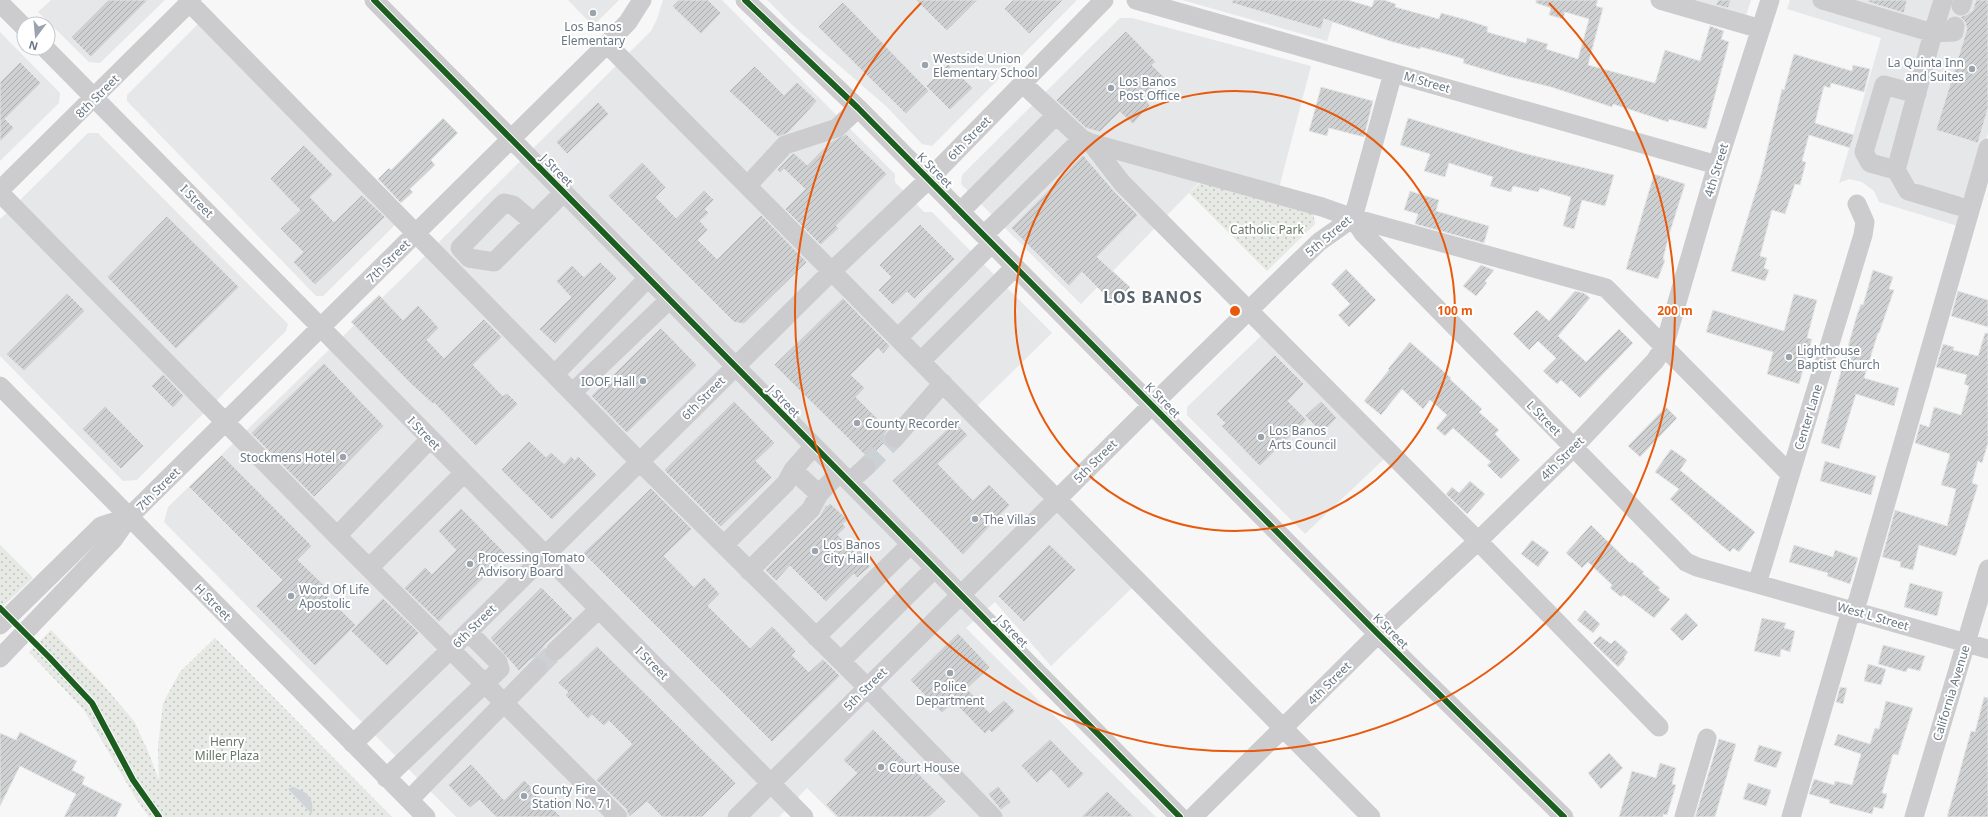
<svg xmlns="http://www.w3.org/2000/svg" width="1988" height="817" font-family="'Noto Sans',sans-serif">
  <style>
    .built { fill: #e6e7e8 }
    .green { fill: url(#green-dots) }
    .water { fill: #ced4d8 }
    .building { fill: url(#building-hatch); stroke: #e6e6e6 }
    .lines { fill: none; stroke-linecap: round; stroke-linejoin: round }
    .minor-tunnel { stroke: #ccd1d5; stroke-width: 19; stroke-dasharray: 19 10; stroke-linecap: butt }
    .minor { stroke: #ccccce; stroke-width: 19 }
    .cycleway-casing { stroke: #fff; stroke-width: 8 }
    .cycleway { stroke: #1b5e20; stroke-width: 6 }
    .ring { fill: none; stroke: #e8590c; stroke-width: 2 }
    .poi-dot { fill: #9ba4ad; stroke: #fff; stroke-width: 1.5 }
    .labels { text-anchor: middle; dominant-baseline: central; stroke-width: 4; stroke-linejoin: round; paint-order: stroke }
    .poi-label { font-size: 12px; fill: #697785; stroke: #fff; text-anchor: start }
    .street-label { font-size: 12px; fill: #697785; stroke: #fff }
    .park-label { font-size: 12px; fill: #667763; stroke: #fff }
    .district-label { font-size: 16px; font-weight: bold; letter-spacing: 1px; fill: #56616a; stroke: #fff }
    .centre { fill: #e8590c; stroke: #fff; stroke-width: 2 }
    .ring-label { font-size: 12px; text-anchor: middle; font-weight: bold; fill: #e8590c; stroke: #fff; stroke-width: 4; stroke-linejoin: round; paint-order: stroke }
  </style>
  <defs>
    <pattern id="green-dots" width="8" height="8" patternUnits="userSpaceOnUse"><rect width="8" height="8" fill="#e6e9e4"/><path d="M2 2h.1M6 6h.1" fill="none" stroke="#bec2be" stroke-width="1.8" stroke-linecap="round"/></pattern>
    <pattern id="building-hatch" width="6" height="6" patternUnits="userSpaceOnUse"><rect width="6" height="6" fill="#ced0d1"/><path d="M-1 1l2-2M0 6l6-6M5 7l2-2" fill="none" stroke="#abaeaf"/></pattern>
  </defs>
  <rect width="100%" height="100%" fill="#f7f7f7"/>
  <path class="built" d="M51,0h114l-65,63 -11,-1 -51,-50z
    M568,0h51l-26,26z
    M663,0h59l173,174v8l29,30h8l120,121 -86,84 167,170 -82,79 -56,-64 -29,26 190,189h-153l-16,-15 -2,15h-149l-29,-29 -28,29h-323l-292,-295 4,-15 260,-254 223,-222 6,-12z
    M767,0h310l-145,146 -10,-2 -36,-38 -95,-82z
    M1182,0h158l-13,41z
    M1679,0h72l-6,19z
    M1790,0h198v133l-27,94 -82,-25 -5,-11 -12,-9 -13,-3 -10,4 42,-145 -94,-29z
    M1120,18h12l179,48 -32,122 -66,-20 -132,136 -120,-120 1,-9z
    M199,23l198,200 -74,73h-7l-189,-195v-6z
    M0,32l60,61 -1,10 -59,58z
    M88,133h10l190,191 -2,7 -71,71 -197,-200z
    M9,211l196,201 -68,68 -14,1 -123,-125v-137z
    M1262,335l122,124 -79,75 -118,-119v-8z"/>
  <path class="green" d="M1202,181l111,29 2,14 -48,47 -78,-78z
    M0,545l33,33 -33,31z
    M51,630l48,50 35,41 13,28 12,31 -1,-33 5,-44 17,-31 35,-34 177,179h-243l-13,-18 -52,-89 -55,-58z"/>
  <path class="water" d="M293,787c15,5 21,11 19,27l-24,-25z"/>
  <path class="building" d="M108,0h40l-57,57 -20,-20z
    M678,0h30l13,13 -20,21 -29,-28z
    M916,0h62l-31,31z
    M1013,0h50l-34,34 -25,-25z
    M1232,0h116l24,7 2,-7h10l12,4 -1,3 44,12 2,-6 26,7 21,7 -1,5 39,11 1,-5 21,6 -2,5 32,10 11,-40 -24,-7 -2,7 -14,-4 2,-7 -15,-5v-3h62l-2,6 7,2 -15,57 67,18 10,-33 35,11 10,-35 14,5 -3,8 8,3 -23,87 -37,-10 -1,3 -55,-18 -1,3 -61,-20 -41,-10 -47,-14 1,-4 -43,-12 -1,2 -27,-7 -69,-23 -3,10 -89,-26z
    M1718,0h13l-3,8 -12,-3z
    M1868,0h39l-3,13 -36,-11z
    M1976,0h12v108l-10,35 -42,-13 31,-101 -2,-7 -5,-5 8,-3 5,-4z
    M843,2l86,89 -23,23 -88,-87z
    M1126,31l30,31 -4,3 12,12 -20,21 6,7 -17,19 -13,-12 -20,20 -14,-4 -30,-28z
    M1794,54l58,17 1,-6 17,4 -6,23 -33,-9 -1,5 -6,-2 -9,37 39,12 -4,13 -41,-13 -7,26 4,1 -6,23 -5,-1 -10,30 -13,-4 -12,46 7,2 -3,10 5,2 -4,11 -34,-10 30,-96 21,-86 2,1z
    M20,62l21,21 -36,36 9,9 -14,14v-60z
    M948,64l25,24 -23,22 -24,-24z
    M755,66l29,29 13,-13 20,19 -29,32 -10,4 -49,-46z
    M1321,87l52,14 -9,36 -35,-9 -2,8 -18,-5z
    M598,102l11,12 -42,40 -11,-12z
    M443,118l15,15 -27,27 4,5 -25,24 3,3 -12,11 -23,-24 11,-11 2,2z
    M1408,118l115,35 91,22 -9,31 -23,-6 -8,29 -11,-3 8,-29 -31,-9 -2,4 -25,-6 -2,6 -21,-6 3,-9 -44,-14 -4,14 -21,-6 6,-17 -30,-9z
    M846,134l41,40 -51,52 3,2 -18,17 -36,-36 20,-20 -21,-20 -4,4 -3,-3 14,-15 3,-2 13,12 23,-23z
    M304,145l29,30 -23,22 24,25 28,-27 23,22 -70,68 -22,-23 10,-10 -23,-23 20,-19 -30,-31z
    M1083,155l31,36 24,24 -41,42 33,30 -15,18 -33,-33 -13,14 -58,-58z
    M642,162l24,25 -10,10 20,21 28,-28 10,10 -9,9 4,4 -9,8 8,9 -10,10 19,19 44,-44 46,47 -63,62 -10,-2 -126,-126z
    M1654,174l31,10 -16,51 -6,24 2,1 -7,19 -32,-10z
    M1410,191l29,9 -3,11 53,15 -5,17 -69,-19 3,-10 -14,-4z
    M167,216l72,71 -63,62 -69,-72z
    M920,224l35,35 -41,40 -7,-7 -14,13 -15,-15 13,-13 -12,-12z
    M600,262l17,16 -62,66 -16,-15 32,-32 -15,-16 16,-16 12,12z
    M1481,265l13,5 -9,11 2,2 -11,13 -13,-10z
    M1346,269l30,31 -27,27 -11,-12 12,-11 -19,-20z
    M1873,270l20,7 -4,12 5,1 -15,43h-1l-14,45 35,10 -5,18 -38,-12 -17,55 -18,-6 35,-125 5,-14 2,1z
    M1575,291l9,2 6,5 -32,38 28,26 33,-33 14,14 -53,55 -19,-18 -4,4 -14,-13 13,-13 -18,-17 -9,9 -16,-16 24,-24 12,11z
    M1958,291l30,9v27l-37,-11z
    M67,293l18,18 -61,60 -18,-17z
    M1794,294l23,6 -10,38 5,1 -13,45 -32,-10 6,-22 -67,-20 7,-22 71,21z
    M379,295l24,25 15,-15 21,23 -12,12 17,18 40,-39 18,18 -29,28 30,31 4,-3 11,11 -42,42 -42,-43 -1,1 -23,-21 -59,-61z
    M843,298l47,48 -7,8 -5,-6 -27,27 14,13 -9,9 32,32 -4,7 1,6 -15,15 -4,-1 -92,-91z
    M661,328l36,37 -70,68 -36,-37z
    M1985,333h3v110l-6,20 -4,-2 -6,22 6,2 -22,71 -37,-11 -6,25 -13,-3 1,-5 -19,-5 13,-47 52,16 9,-37 -15,-4 9,-31 -35,-11 5,-19 9,3 5,-20 27,8 8,-29 -5,-2 3,-9 -31,-8 7,-23 11,3 -1,3 25,6z
    M1410,342l41,36 -1,1 32,30 -3,3 20,18 -4,4 25,26 -19,19 -14,-14 4,-3 -38,-34 -8,8 -9,-8 11,-13 -17,-15 -7,9 -21,-20 -21,26 -17,-14 25,-31 -1,-1z
    M1275,355l29,29 -16,17 19,19 -47,46 -39,-40 4,-3 -9,-9z
    M324,363l60,63 -70,71 -63,-64z
    M163,374l21,22 -11,12 -22,-22z
    M734,401l41,42 -19,18 16,16 -51,50 -57,-57z
    M1321,401l16,17 -15,15 -17,-17z
    M105,406l39,40 -23,23 -39,-40z
    M1666,407l11,11 -37,39 -12,-11z
    M955,422l13,13 -30,29 35,36 16,-16 21,21 -47,50 -71,-74z
    M529,441l17,16 5,-5 13,12 7,-8 4,4 3,-4 19,19 -45,45 -51,-50z
    M1671,449l16,11 -7,10 75,62 -16,20 -6,-4 -3,4 -9,-7 -51,-46 9,-10 -24,-17z
    M222,455l90,91 -14,14 27,26 -4,4 35,35 -41,41 -59,-60 26,-26 -93,-93z
    M1825,461l51,15 -5,19 -51,-14z
    M1470,481l15,13 -18,20 -21,-20 6,-7 7,6z
    M651,488l41,41 -28,27 30,31 10,-10 16,17 -12,12 42,42 22,-22 24,25 -4,4 17,17 14,-13 17,17 -68,66 -189,-189z
    M830,503l18,17 -5,4 3,3 -8,8 18,18 4,-3 11,10 -3,3 2,4 -13,11 -3,-4 -28,28 -36,-36 -14,15 -11,-11 54,-53 7,-12 1,1z
    M461,508l46,47 -68,67 -35,-34 21,-21 7,7 24,-24 -18,-19z
    M1591,525l39,38 2,-1 12,10 -2,1 18,15 -2,2 12,9 -16,19 -30,-23 -3,2 -11,-9 2,-3 -24,-23 -6,6 -16,-15z
    M1532,540l17,12 -11,15 -17,-13z
    M1049,544l27,26 -52,52 -26,-26z
    M1794,545l39,12 2,-7 23,8 -8,26 -23,-8 1,-3 -39,-11z
    M1910,583l33,9 -6,24 -33,-9z
    M541,587l32,32 -26,24 -11,14 -6,3 -11,11 -29,-33z
    M383,598l36,35 -32,33 -36,-35z
    M1585,610l15,14 -7,9 -16,-13z
    M1686,613l12,12 -16,16 -12,-12z
    M1762,618l24,5 -2,5 11,3 -5,21 -9,-3 -1,8 -26,-6z
    M958,633l32,34 -23,22 23,24 14,-13 11,11 -23,22 -3,-3 -4,4 -31,-32 -12,11 -32,-33z
    M1600,636l11,8 4,-4 13,12 -4,5 1,2 -7,8 -25,-24z
    M1883,645l42,11 -5,15 -12,-3 -2,4 -28,-8z
    M597,646l139,137 -34,34h-40l-15,-15 -18,15 -3,-8 -30,-29 36,-36 -23,-23 -5,5 -12,-11 -4,4 -23,-24 3,-3 -10,-9z
    M1868,664l18,5 -5,16 -17,-4z
    M1840,687l7,1 -4,16 -7,-2z
    M1984,697l4,1v119h-41l24,-86 4,1z
    M1886,701l27,7 -15,47 -5,-1 -11,39 5,1 -4,15 -9,-2 -2,7 -43,-11 1,-3 -21,-6 5,-15 20,6 1,-4 17,4 9,-31 -27,-9 4,-11 32,10 5,-16 4,1z
    M873,729l73,72 -17,16h-91l-12,-12 31,-32 -14,-13z
    M20,732l57,29 -5,9 13,7 -3,7 40,20 -6,13h-52l12,-23 -56,-28 -20,40v-73l16,7z
    M1050,739l34,35 -15,15 -18,-19 -14,13 -16,-17z
    M1719,739l17,5 -21,73h-20z
    M1759,745l23,7 -6,16 -22,-7z
    M1609,753l14,15 -22,21 -13,-16z
    M1660,763l16,5 -4,16 4,1 -9,30 -4,-1v3h-44l13,-46 24,7z
    M471,764l33,36 20,-20 37,37h-65l-17,-17 -9,8 -22,-23z
    M1748,783l23,7 -5,16 -23,-7z
    M998,786l13,16 -10,8 -13,-16z
    M1107,791l27,26h-53z"/>
  <g class="lines">
    <path class="minor-tunnel" d="M866,467l29,-29
      M538,668l17,-17"/>
    <path class="minor" d="M187,0l452,461 228,226 126,130
      M374,0l806,817
      M745,0l113,108 520,526 186,183
      M1136,0l581,165
      M1660,0l101,29
      M1822,0l111,33 10,-33
      M0,3l24,24
      M1961,6l2,-6
      M1955,26l-1,6 -21,1 -37,137 12,21 50,15
      M607,44l764,773
      M45,48l759,769
      M1022,83l60,56 9,4 231,64 31,11 253,70 184,186
      M1091,143l31,40 356,358 181,186
      M1896,170l-26,-7 -6,-11 20,-67 33,9
      M748,185l37,-40 52,-17 21,-20
      M0,190l192,-190
      M0,193l337,343 281,281
      M960,212l96,-97
      M1353,218l10,15 323,329 11,5 291,82
      M533,222l-20,-17 -9,-2 -44,45 9,10 25,4 70,-70
      M984,235l98,-96
      M898,338l94,-95
      M921,361l94,-94
      M555,374l93,-96
      M0,386l426,431
      M573,392l96,-92
      M895,438l48,-55
      M793,470l26,24
      M849,482l17,-15
      M337,536l93,-97
      M724,545l62,-62 7,-13 21,-24
      M370,567l94,-94
      M749,571l62,-62 8,-15 21,-22
      M1757,584l106,-349 2,-13 -8,-18
      M0,625l101,-99 28,-9
      M816,637l95,-93
      M555,651l44,-42
      M0,658l113,-118 16,-23 478,-473 21,-22 14,-22
      M841,661l94,-93
      M353,744l98,-95 381,-378 97,-92 175,-179
      M386,778l114,-109 -2,-7 -30,-30
      M409,800l129,-132
      M737,817l415,-412 139,-136 28,-27 34,-24 40,-145
      M1193,817l185,-183 100,-93 95,-93 82,-87 9,-14 53,-182 53,-165
      M1684,817l23,-79
      M1791,817l57,-196 10,-21 130,-452
      M1914,817l74,-248"/>
    <defs>
      <path id="cycleway" d="M374,0l806,817
        M745,0l113,108 520,526 186,183
        M0,608l49,49 43,46 41,77 26,37"/>
    </defs>
    <use href="#cycleway" class="cycleway-casing"/>
    <use href="#cycleway" class="cycleway"/>
  </g>
  <g class="ring">
    <circle cx="1235" cy="311" r="220"/>
    <path d="M1549 3A440 440 0 1 1 921 3"/>
  </g>
  <g class="poi-dot">
    <circle cx="593" cy="13" r="4"/>
    <circle cx="925" cy="65" r="4"/>
    <circle cx="1972" cy="69" r="4"/>
    <circle cx="1111" cy="88" r="4"/>
    <circle cx="1789" cy="357" r="4"/>
    <circle cx="643" cy="381" r="4"/>
    <circle cx="857" cy="423" r="4"/>
    <circle cx="1261" cy="437" r="4"/>
    <circle cx="343" cy="457" r="4"/>
    <circle cx="975" cy="519" r="4"/>
    <circle cx="815" cy="551" r="4"/>
    <circle cx="470" cy="564" r="4"/>
    <circle cx="291" cy="596" r="4"/>
    <circle cx="950" cy="673" r="4"/>
    <circle cx="881" cy="767" r="4"/>
    <circle cx="524" cy="796" r="4"/>
  </g>
  <g class="labels">
    <g class="poi-label">
      <text x="593" y="26" text-anchor="middle">Los Banos<tspan x="593" dy="14">Elementary</tspan></text>
      <text x="933" y="58">Westside Union<tspan x="933" dy="14">Elementary School</tspan></text>
      <text x="1964" y="62" text-anchor="end">La Quinta Inn<tspan x="1964" dy="14">and Suites</tspan></text>
      <text x="1119" y="81">Los Banos<tspan x="1119" dy="14">Post Office</tspan></text>
      <text x="1797" y="350">Lighthouse<tspan x="1797" dy="14">Baptist Church</tspan></text>
      <text x="635" y="381" text-anchor="end">IOOF Hall</text>
      <text x="865" y="423">County Recorder</text>
      <text x="1269" y="430">Los Banos<tspan x="1269" dy="14">Arts Council</tspan></text>
      <text x="335" y="457" text-anchor="end">Stockmens Hotel</text>
      <text x="983" y="519">The Villas</text>
      <text x="823" y="544">Los Banos<tspan x="823" dy="14">City Hall</tspan></text>
      <text x="478" y="557">Processing Tomato<tspan x="478" dy="14">Advisory Board</tspan></text>
      <text x="299" y="589">Word Of Life<tspan x="299" dy="14">Apostolic</tspan></text>
      <text x="950" y="686" text-anchor="middle">Police<tspan x="950" dy="14">Department</tspan></text>
      <text x="889" y="767">Court House</text>
      <text x="532" y="789">County Fire<tspan x="532" dy="14">Station No. 71</tspan></text>
    </g>
    <g class="street-label">
      <text transform="translate(1427 82) rotate(16)">M Street</text>
      <text transform="translate(97 96) rotate(-45)">8th Street</text>
      <text transform="translate(969 138) rotate(-46)">6th Street</text>
      <text transform="translate(557 170) rotate(45)">J Street</text>
      <text transform="translate(935 170) rotate(45)">K Street</text>
      <text transform="translate(1716 170) rotate(-73)">4th Street</text>
      <text transform="translate(197 201) rotate(45)">I Street</text>
      <text transform="translate(1328 236) rotate(-40)">5th Street</text>
      <text transform="translate(388 261) rotate(-45)">7th Street</text>
      <text transform="translate(703 398) rotate(-45)">6th Street</text>
      <text transform="translate(1163 400) rotate(45)">K Street</text>
      <text transform="translate(784 401) rotate(45)">J Street</text>
      <text transform="translate(1808 417) rotate(-73)">Center Lane</text>
      <text transform="translate(1544 418) rotate(46)">L Street</text>
      <text transform="translate(424 433) rotate(46)">I Street</text>
      <text transform="translate(1562 458) rotate(-45)">4th Street</text>
      <text transform="translate(1095 461) rotate(-45)">5th Street</text>
      <text transform="translate(158 489) rotate(-45)">7th Street</text>
      <text transform="translate(213 602) rotate(45)">H Street</text>
      <text transform="translate(1873 616) rotate(16)">West L Street</text>
      <text transform="translate(474 626) rotate(-45)">6th Street</text>
      <text transform="translate(1012 631) rotate(45)">J Street</text>
      <text transform="translate(1391 631) rotate(45)">K Street</text>
      <text transform="translate(652 663) rotate(45)">I Street</text>
      <text transform="translate(1329 683) rotate(-45)">4th Street</text>
      <text transform="translate(865 689) rotate(-45)">5th Street</text>
      <text transform="translate(1951 693) rotate(-73)">California Avenue</text>
    </g>
    <g class="park-label">
      <text x="1267" y="229">Catholic Park</text>
      <text x="227" y="741">Henry<tspan x="227" dy="14">Miller Plaza</tspan></text>
    </g>
    <g class="district-label">
      <text x="1153" y="297">LOS BANOS</text>
    </g>
  </g>
  <circle cx="1235" cy="311" r="6" class="centre"/>
  <g class="ring-label">
    <text x="1455" y="315">100 m</text>
    <text x="1675" y="315">200 m</text>
  </g>
  <g transform="translate(36 36) rotate(196)"><circle r="19" fill="#ffffff" stroke="#c3c9ce"/>
  <path d="M0-3L7 15L0 10L-7 15Z" fill="#9ba4ad"/>
  <text y="-6" font-size="11" font-weight="bold" text-anchor="middle" fill="#697785">N</text>
  </g>
</svg>
